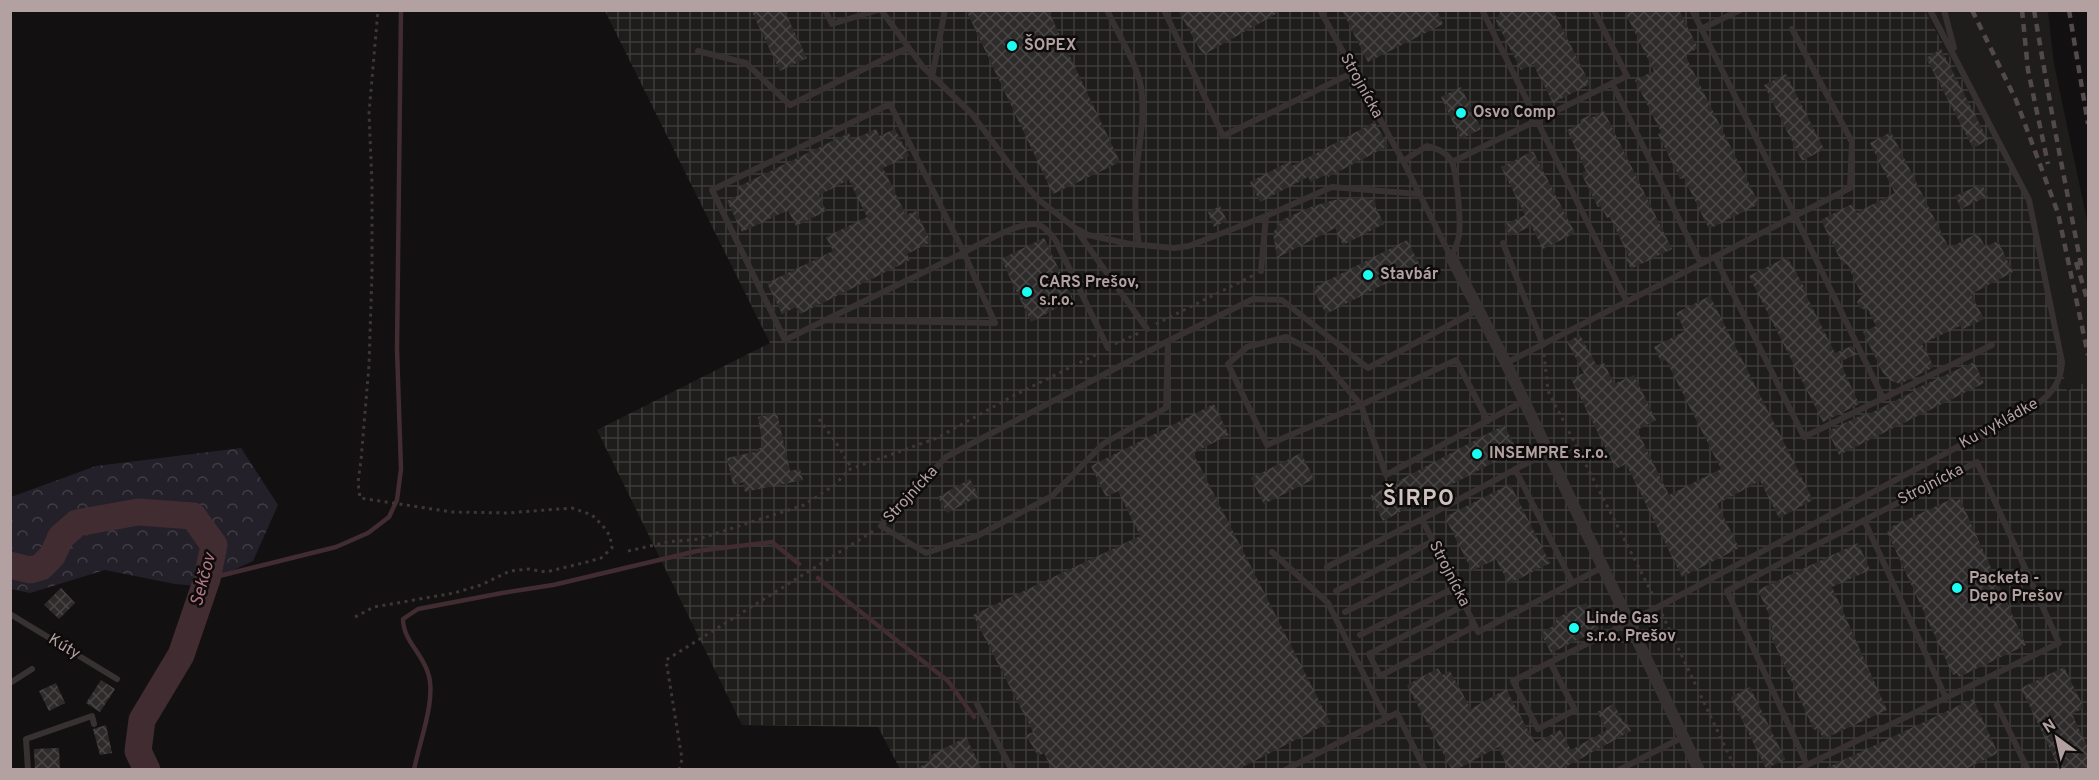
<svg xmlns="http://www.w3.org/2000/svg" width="2099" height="780" font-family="Overpass,sans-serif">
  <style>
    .built { fill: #1f1c1c }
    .industrial { fill: url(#industrial-grid) }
    .forest { fill: url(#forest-crowns) }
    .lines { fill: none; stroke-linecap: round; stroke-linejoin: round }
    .stream { stroke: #402c31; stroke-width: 4.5 }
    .river { stroke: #402c31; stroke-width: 27 }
    .building { fill: url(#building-cross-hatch) }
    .path { stroke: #3e3737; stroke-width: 3; stroke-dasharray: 3 4.5; stroke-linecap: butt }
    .lane { stroke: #373231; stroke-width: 6 }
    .street { stroke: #373231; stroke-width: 12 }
    .rail { stroke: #524a4a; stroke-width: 4.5; stroke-dasharray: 8 6; stroke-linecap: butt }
    .poi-dot { fill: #1cfdf1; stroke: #0d0c0b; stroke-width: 2 }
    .labels { text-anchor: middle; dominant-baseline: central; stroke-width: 5; stroke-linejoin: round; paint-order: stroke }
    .poi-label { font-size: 16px; font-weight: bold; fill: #b3a0a1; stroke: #0d0c0b; text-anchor: start }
    .street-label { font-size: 16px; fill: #b3a0a1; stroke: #0d0c0b }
    .water-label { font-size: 18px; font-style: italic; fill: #b27483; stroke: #0d0c0b }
    .district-label { font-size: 22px; font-weight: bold; letter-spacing: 1.5px; fill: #cfc2c1; stroke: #0d0c0b }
  </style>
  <defs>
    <pattern id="industrial-grid" width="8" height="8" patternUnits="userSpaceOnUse" patternTransform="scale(1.5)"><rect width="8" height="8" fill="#1f1c1c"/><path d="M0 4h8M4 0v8" fill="none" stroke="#3d3a3a"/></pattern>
    <pattern id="forest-crowns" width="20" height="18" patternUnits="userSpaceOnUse" patternTransform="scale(1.5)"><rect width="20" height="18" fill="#242029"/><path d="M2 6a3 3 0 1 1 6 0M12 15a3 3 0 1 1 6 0" fill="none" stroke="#413d45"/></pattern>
    <pattern id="building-cross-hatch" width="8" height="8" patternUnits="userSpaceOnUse" patternTransform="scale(1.5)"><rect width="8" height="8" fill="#2e2b2b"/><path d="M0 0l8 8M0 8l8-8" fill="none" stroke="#4a4647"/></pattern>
  </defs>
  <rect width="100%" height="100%" fill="#121010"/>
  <path class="built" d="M1925,11h123l6,53 34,161v156l-21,11 -41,-197z"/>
  <path class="industrial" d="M605,11h1320l101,184 41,196 21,-10v388h-1188l-22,-42 -136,-2 -145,-295 173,-87z"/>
  <path class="forest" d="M241,448l37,57 -25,56 -54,25 -24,-2 -70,-14 -75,23 -19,-4v-92l85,-31z"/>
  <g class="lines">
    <path class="stream" d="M818,578l130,103 26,36
      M207,579l129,-32 32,-14 21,-16 8,-17 4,-31 -4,-120 4,-339
      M414,770c5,-27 23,-72 14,-97 -6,-20 -25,-33 -25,-54l15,-10 84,-16 51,-8 144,-34 75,-9 27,22"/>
    <path class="river" d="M10,565l20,5 11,-3 11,-11 9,-19 16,-14 61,-11 55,4 21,29 -7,34 -26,76 -39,65 -4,31 9,19"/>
  </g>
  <path class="building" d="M751,10h33l23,48 -27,13z
    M966,10h82l72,152 -67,32z
    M1178,10h105l-80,45z
    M1342,10h95l6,14 -75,38z
    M1501,10h52l37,74 -37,19 -20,-39 -12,6 -25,-49z
    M1624,10h55l19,38 -13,7 74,149 -50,25 -25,-51 -4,1 -22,-45 3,-2 -26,-52 19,-9z
    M1941,49l47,91 -15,8 -47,-90z
    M1786,74l38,75 -22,12 -38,-76z
    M1461,87l20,42 -20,10 -20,-42z
    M1604,111l68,138 -41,20 -5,-10 3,-2 -19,-40 -3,1 -6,-12 -3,1 -17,-34 5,-2 -19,-41 14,-7 -1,-3 10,-5 1,3z
    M1375,122l13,24 -60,31 -1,-3 -16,8 -3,-5 -48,25 -10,-20 40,-21 2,5z
    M876,129l3,7 16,-7 14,27 -26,12 23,47 10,-4 15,31 -24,12 3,6 -110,54 -4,-7 -14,7 -15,-31 66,-32 -7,-14 41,-20 -18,-37 -30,15 7,16 -30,15 -8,-16 -46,22 -15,-31 14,-7 -3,-7 111,-54 3,7z
    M1891,132l58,116 29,-15 7,14 13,-6 15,31 -42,22 13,25 -21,10 -1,-4 -40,19 12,23 -34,17 -10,-4 -7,-7 -20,-41 13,-6 -8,-16 -8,-2 -3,-6 5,-7 -15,-31 -4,1 -22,-45 31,-16 4,9 39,-20 -25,-50z
    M1533,151l42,82 -32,16 -12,-23 -21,10 -6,-11 21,-10 -24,-48z
    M1982,184l6,12 -27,13 -6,-13z
    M1359,198l16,2 1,8 8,16 -41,21 -8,-17 -58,30 -4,-25 9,-13 26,-12 26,-8z
    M1220,206l7,15 -13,6 -6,-15z
    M1044,238l29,61 -42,23 -30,-63z
    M1407,240l15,29 -14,8 -2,-4 -80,41 -13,-26z
    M1787,257l19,33 -2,1 31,62 17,-7 4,8 -16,8 19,42 -36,18 -74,-146z
    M1710,296l103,204 -34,18 -19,-37 -43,23 22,44 -57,29 -56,-113 -10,5 -45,-90 13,-6 -17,-31 13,-7 17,31 7,-3 10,21 20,-9 22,45 -19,10 32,65 52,-26 -55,-109 -5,2 -7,-15 31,-16 -9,-18z
    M1974,362l10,21 -145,72 -11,-24 36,-17 1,2 50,-25 -2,-1z
    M1214,404l15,31 -36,18 137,269 -93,48h-185l-8,-17 -6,3 -12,-21 7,-3 -60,-117 167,-79 -22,-45 -12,6 -15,-31z
    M777,413l13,58 10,-2 3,11 -58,12 -2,-10 -10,3 -6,-27 32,-7v-3l4,-1 -5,-30z
    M1504,425l13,25 -134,71 -13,-25z
    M1301,453l13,26 -50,25 -13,-26z
    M970,479l9,17 -32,17 -9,-16z
    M1510,484l40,79 -41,21 -13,-25 -24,12 -27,-54z
    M1954,498l1,3 5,-2 66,146 -67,32 -2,-4 -4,2 -66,-143 5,-2 -1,-3z
    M1858,543l12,27 -38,17 55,123 -64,29 -5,-11 -4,2 -45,-98 4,-2 -5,-12 2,-1 -12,-27z
    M61,588l14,15 -16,16 -15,-14z
    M1586,603l13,26 -48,24 -10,-20 12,-7 4,-8z
    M2064,667l20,41 -12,6 16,34v22h-28l-39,-82z
    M1438,668l4,7 8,-4 21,38 35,-20 29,54 25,-13 11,20 36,-20 -10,-18 17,-8 9,18 2,-2 6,11 -71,39h-51l-11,-23 -42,23h-4l-45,-85z
    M101,680l14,9 -15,23 -14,-9z
    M56,683l9,20 -16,8 -10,-20z
    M1750,687l35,72 -19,10 -35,-72z
    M1973,699l25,54 -34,17h-142z
    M106,725l6,28 -12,2 -7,-26z
    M966,737l16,33h-68l17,-9 -3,-4z
    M59,748l1,22h-25l-1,-21z"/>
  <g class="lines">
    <path class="path" d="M1156,324l98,-49
      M1115,344l24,-11
      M1544,354l4,37 106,206
      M819,419l20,28 13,22
      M628,551l40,-9 31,-3 105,-34 32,-21 12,-14 89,-32 76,-42 86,-43
      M1662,614l74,156
      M355,617l19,-10 80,-14 27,-8 29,-14 19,-2 17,3 41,-10 14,-4 11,-10 -2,-12 -7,-10 -11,-11 -20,-7 -65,5 -55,-1 -92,-14 -2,-16 3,-22 8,-95 3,-92v-89l-3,-71 9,-103
      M679,770l3,-11 -16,-99 209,-130"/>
    <path class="lane" d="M825,10l7,14 46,-14
      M881,10l42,57 49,47 49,66 18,20 36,28 13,7 42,9 44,4 15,-2 77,-30
      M1107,10c10,22 30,54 34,77 4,26 -1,53 -4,79 -3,26 -2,53 2,79
      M1164,10l59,126 131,-64
      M1320,10l83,151 48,96
      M1482,10l145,292
      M1692,10l103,206 88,182
      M1944,10l10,38
      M1701,29l39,-19
      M698,51l48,12 44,42 117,-57
      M932,77l13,-67
      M1612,83l89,181
      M1403,161l24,-15c10,3 18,5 24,14 6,10 10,62 8,75 -1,8 -4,14 -8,22
      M1452,162l175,-86 -33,-66
      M1077,231l70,98
      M1503,243l40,102
      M1715,257l89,180 188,-92
      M1261,271l5,-55 66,-29 87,7
      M826,320l169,3 -31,-70 -74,-149 -178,86 73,150c56,-28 113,-55 170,-83 18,-9 62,-35 80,-33 9,1 16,10 21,17l52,107
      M1168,341l-2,67 -63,36 -51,52 -75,40 -51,17 -45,-27 65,-69 222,-116 85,-42 29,1 86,68 110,-58
      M1506,363l344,-175 2,-46 -60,-113
      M1488,421l-32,-61 -95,45 -94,40 -39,-81 19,-17 39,-10 31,16 44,52 25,70 138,-74
      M1548,452l-126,67 56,113 125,-65
      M1515,469l57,113
      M1864,520l82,178
      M1272,552l56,51 58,116
      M1327,567l95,-48
      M1336,591l97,-50
      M1465,605l-96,49 11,22 95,-50
      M1345,612l99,-50
      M10,614l107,65
      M1360,635l96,-48
      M1550,662l25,48 -37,19 -25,-48 117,-59 404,-216c17,-11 27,-23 28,-44l-33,-162 -99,-190
      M10,683l22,-14
      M977,704l35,66
      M1997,705l31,65
      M28,770l-2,-31 66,-23 2,8
      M1285,770l112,-57 28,57
      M1619,770l64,-33
      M1799,770l8,-5 252,-122 -82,-181 -250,129 80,174"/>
    <path class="street" d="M1451,257l55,106 193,407"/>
    <path class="rail" d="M1972,10l44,90 42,113 30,142
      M2022,10l6,60 20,94
      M2034,10l20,115 28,145
      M2069,10l19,114
      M2076,262l12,40"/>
  </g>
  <g class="poi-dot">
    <circle cx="1012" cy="46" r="6"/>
    <circle cx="1461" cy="113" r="6"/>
    <circle cx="1368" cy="275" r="6"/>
    <circle cx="1027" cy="292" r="6"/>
    <circle cx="1477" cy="454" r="6"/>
    <circle cx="1957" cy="588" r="6"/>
    <circle cx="1574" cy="628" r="6"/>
  </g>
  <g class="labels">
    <g class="poi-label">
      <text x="1024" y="46">ŠOPEX</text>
      <text x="1473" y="113">Osvo Comp</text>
      <text x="1380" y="275">Stavbár</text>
      <text x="1039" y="283">CARS Prešov,<tspan x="1039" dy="18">s.r.o.</tspan></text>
      <text x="1489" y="454">INSEMPRE s.r.o.</text>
      <text x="1969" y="579">Packeta -<tspan x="1969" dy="18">Depo Prešov</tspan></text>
      <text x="1586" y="619">Linde Gas<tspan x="1586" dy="18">s.r.o. Prešov</tspan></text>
    </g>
    <g class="street-label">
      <text transform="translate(1361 86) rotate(61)">Strojnícka</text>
      <text transform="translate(1999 424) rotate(-29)">Ku vykládke</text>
      <text transform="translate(1931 485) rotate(-27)">Strojnícka</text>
      <text transform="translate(911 495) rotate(-47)">Strojnícka</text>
      <text transform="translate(1449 574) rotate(63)">Strojnícka</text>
      <text transform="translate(64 647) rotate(31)">Kúty</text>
    </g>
    <g class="water-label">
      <text transform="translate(204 580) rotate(-75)">Sekčov</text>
    </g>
    <g class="district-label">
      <text x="1419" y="499">ŠIRPO</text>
    </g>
  </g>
  <rect width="2099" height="780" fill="none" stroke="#b3a0a1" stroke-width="24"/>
  <g transform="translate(2057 738) rotate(327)" stroke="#0d0c0b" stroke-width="4.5" paint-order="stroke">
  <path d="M0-4.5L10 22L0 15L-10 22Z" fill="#b3a0a1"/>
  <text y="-9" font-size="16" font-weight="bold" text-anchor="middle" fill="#b3a0a1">N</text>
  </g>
</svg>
